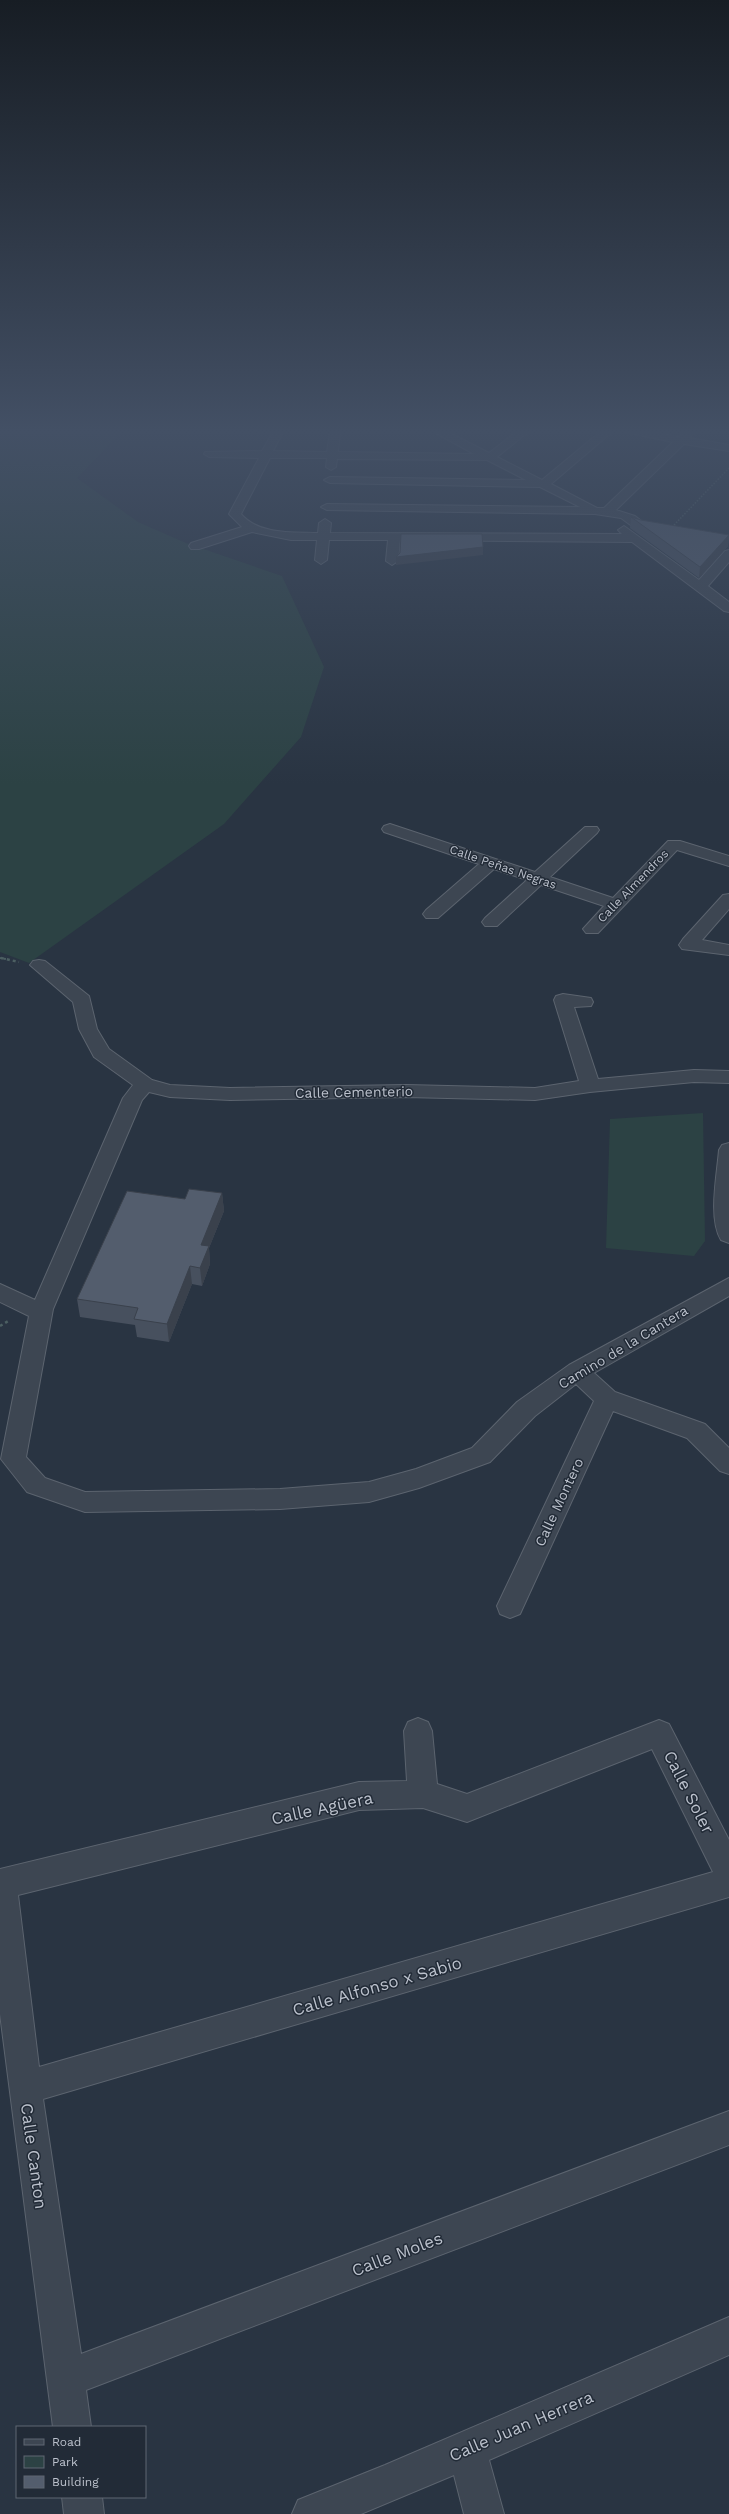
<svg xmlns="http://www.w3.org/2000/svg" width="729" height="2514" font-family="'Work Sans',sans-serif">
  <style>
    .green { fill: #2c4244 }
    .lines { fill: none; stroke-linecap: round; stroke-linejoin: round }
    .minor-casing { stroke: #5c646f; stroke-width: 2 }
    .path-far2 { stroke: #4c5f62; stroke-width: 1.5; stroke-dasharray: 1.5 1.5; stroke-linecap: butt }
    .path-far1 { stroke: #4c5f62; stroke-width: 2; stroke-dasharray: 2 2; stroke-linecap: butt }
    .path { stroke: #4c5f62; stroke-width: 2.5; stroke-dasharray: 3 3; stroke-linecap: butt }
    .minor { fill: #3d4652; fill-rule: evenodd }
    .wall { fill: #47505e }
    .shaded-wall { fill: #3a414c }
    .building { fill: #535d6d; stroke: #3a414c }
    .labels { text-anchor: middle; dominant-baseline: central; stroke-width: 3; stroke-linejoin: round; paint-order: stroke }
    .far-street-label { font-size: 12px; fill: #bbc1cc; stroke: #222b37 }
    .street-label { font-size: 14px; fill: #bbc1cc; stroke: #222b37 }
    .near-street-label { font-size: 17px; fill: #bbc1cc; stroke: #222b37 }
  </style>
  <rect width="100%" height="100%" fill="#293442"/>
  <path class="green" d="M0,432h121l-44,46 61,44 48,21 96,33 42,91 -23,70 -77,87 -195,139 -29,-11z
    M703,1113l2,128 -11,15 -88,-8 4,-129z"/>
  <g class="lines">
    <defs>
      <path id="minor" d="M273,432h10l-10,19 54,1 3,-20h10l-2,20 136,2 -40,-22h14l41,21 27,-21h12l-31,25 45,23 58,-48h12l-61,52 46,24h7l69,-66 -48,-10h27l27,5 5,-5h11l-6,6 40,7v6l-45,-7 -68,66 19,6 9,7 17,3 2,3 -6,4 -21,-4 -15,-11 -26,-4 -268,-4 -6,-3 6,-3 253,3 -40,-20 -210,-4 -6,-3 6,-3 196,3 -39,-20 -150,-1 -1,8 -5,3 -5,-3 1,-9h-57l-29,56c18,21 52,18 77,19l1,-10 6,-4 6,4 -1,10 292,1 -4,-4 6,-4 75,54 26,-29 4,-1v12l-21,24 21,16v10l-5,-1 -92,-69 -232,-2 -2,21 -6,4 -6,-4 2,-21h-59l-2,20 -6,4 -6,-4 2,-20h-26l-39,-8 -53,17h-8l-2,-3 2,-3 51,-16 -13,-13 30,-56 -50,-1 -5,-3 1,-2 57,-1z
        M390,824l145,48 50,-45h12l2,3 -2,3 -47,44 63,21 55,-57h12l49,15v10l-52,-16 -79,83h-12l-3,-4 21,-23 -63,-21 -44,41h-12l-3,-4 3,-4 42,-38 -33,-11 -56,49h-12l-3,-4 3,-4 53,-46 -95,-32 -2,-3 2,-3z
        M729,894v15l-27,31 27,5v10l-47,-6 -3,-4 4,-6 40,-44z
        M39,960l6,1 44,35 8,33 12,20 43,31 18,5 60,3 176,-3 129,3 44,-7 -25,-81 2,-4 7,-2 28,4 2,4 -2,4 -17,1 24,72 96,-9 35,1v12l-35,-1 -104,10 -55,8 -129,-3 -176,3 -60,-3 -21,-5 -7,8 -89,209 -27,148 19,21 40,14 195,-3 89,-7 47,-13 56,-21 45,-46 52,-37 160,-87v18l-135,77 21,19 90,32 24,24v26l-9,-3 -33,-33 -74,-27 -93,203 -10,4 -10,-4 -3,-8 97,-205 -18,-17 -41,32 -45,46 -71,26 -50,14 -89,7 -195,3 -58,-20 -26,-33 28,-143 -29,-14v-18l35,16 88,-202 10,-13 -39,-28 -15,-28 -6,-27 -43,-37 3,-4z
        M729,1143v100l-8,-3c-13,-21 -4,-65 -2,-90l3,-5z
        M418,1718l10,4 4,9 5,53 30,10 192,-74 10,4 60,116v57l-686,202 38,255 648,-243v34l-643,245 5,37h-38l-53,-413v-145l359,-87 48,-1 -3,-50 4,-9zM652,1749l61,123 -674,195 -21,-172 341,-85 64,-2 44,14z
        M729,2317v38l-240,105 15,54h-40l-10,-39 -93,39h-69l6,-14 87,-35z
        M62,2497h40l2,17h-40z"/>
    </defs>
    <use href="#minor" class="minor-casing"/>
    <path class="path-far2" d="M674,525l55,-57"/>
    <path class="path-far1" d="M0,958l6,1"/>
    <path class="path" d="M1,958l18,4
      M0,1326l10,-6"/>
    <use href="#minor" class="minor"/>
  </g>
  <path class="wall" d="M631,517l10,3 88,15 -1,11 -29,32 -69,-50z
    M222,1193l2,18 -15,37 1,16 -8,22 -10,-2 -23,58 -32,-5 -2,-12 -55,-8 -3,-18 108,-100z"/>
  <path class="shaded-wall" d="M729,535l-1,11 -29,32 1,-11z
    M483,547v8l-87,10v-8z
    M222,1193l2,18 -15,37 1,16 -8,22 -2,-18 1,-23z
    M190,1266l2,18 -23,58 -2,-18z"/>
  <path class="building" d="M631,517l10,3 88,15 -29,32z
    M401,534h81l1,13 -87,10 4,-4z
    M189,1189l33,4 -21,52 8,1 -9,22 -10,-2 -23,58 -33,-5 4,-11 -61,-9 50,-108 58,8z"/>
  <linearGradient id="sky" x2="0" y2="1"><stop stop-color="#171d24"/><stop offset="0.55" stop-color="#435065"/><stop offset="1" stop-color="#435065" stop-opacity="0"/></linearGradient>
  <rect width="729" height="784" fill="url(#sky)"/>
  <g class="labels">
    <g class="far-street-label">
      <text transform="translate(503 867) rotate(19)">Calle Peñas Negras</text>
      <text transform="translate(633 886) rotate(-46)">Calle Almendros</text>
    </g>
    <g class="street-label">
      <text transform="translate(354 1092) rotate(-1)">Calle Cementerio</text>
      <text transform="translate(623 1347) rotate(-31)">Camino de la Cantera</text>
      <text transform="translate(559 1502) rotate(-65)">Calle Montero</text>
    </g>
    <g class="near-street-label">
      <text transform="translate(689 1792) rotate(63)">Calle Soler</text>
      <text transform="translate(322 1808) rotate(-12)">Calle Agüera</text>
      <text transform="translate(377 1986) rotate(-16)">Calle Alfonso x Sabio</text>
      <text transform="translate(34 2156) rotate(82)">Calle Canton</text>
      <text transform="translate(397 2254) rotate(-21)">Calle Moles</text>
      <text transform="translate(521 2426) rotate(-23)">Calle Juan Herrera</text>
    </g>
  </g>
  <rect x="16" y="2426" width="130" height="72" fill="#222b37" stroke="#5f6773"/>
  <rect x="24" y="2439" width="20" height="6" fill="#3d4652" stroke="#5f6773"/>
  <text x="52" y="2446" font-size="12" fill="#bbc1cc">Road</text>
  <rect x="24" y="2456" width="20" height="12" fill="#2c4244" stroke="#5f6773"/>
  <text x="52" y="2466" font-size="12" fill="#bbc1cc">Park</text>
  <rect x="24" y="2476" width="20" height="12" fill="#535d6d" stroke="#5f6773"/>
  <text x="52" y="2486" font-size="12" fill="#bbc1cc">Building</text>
</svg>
